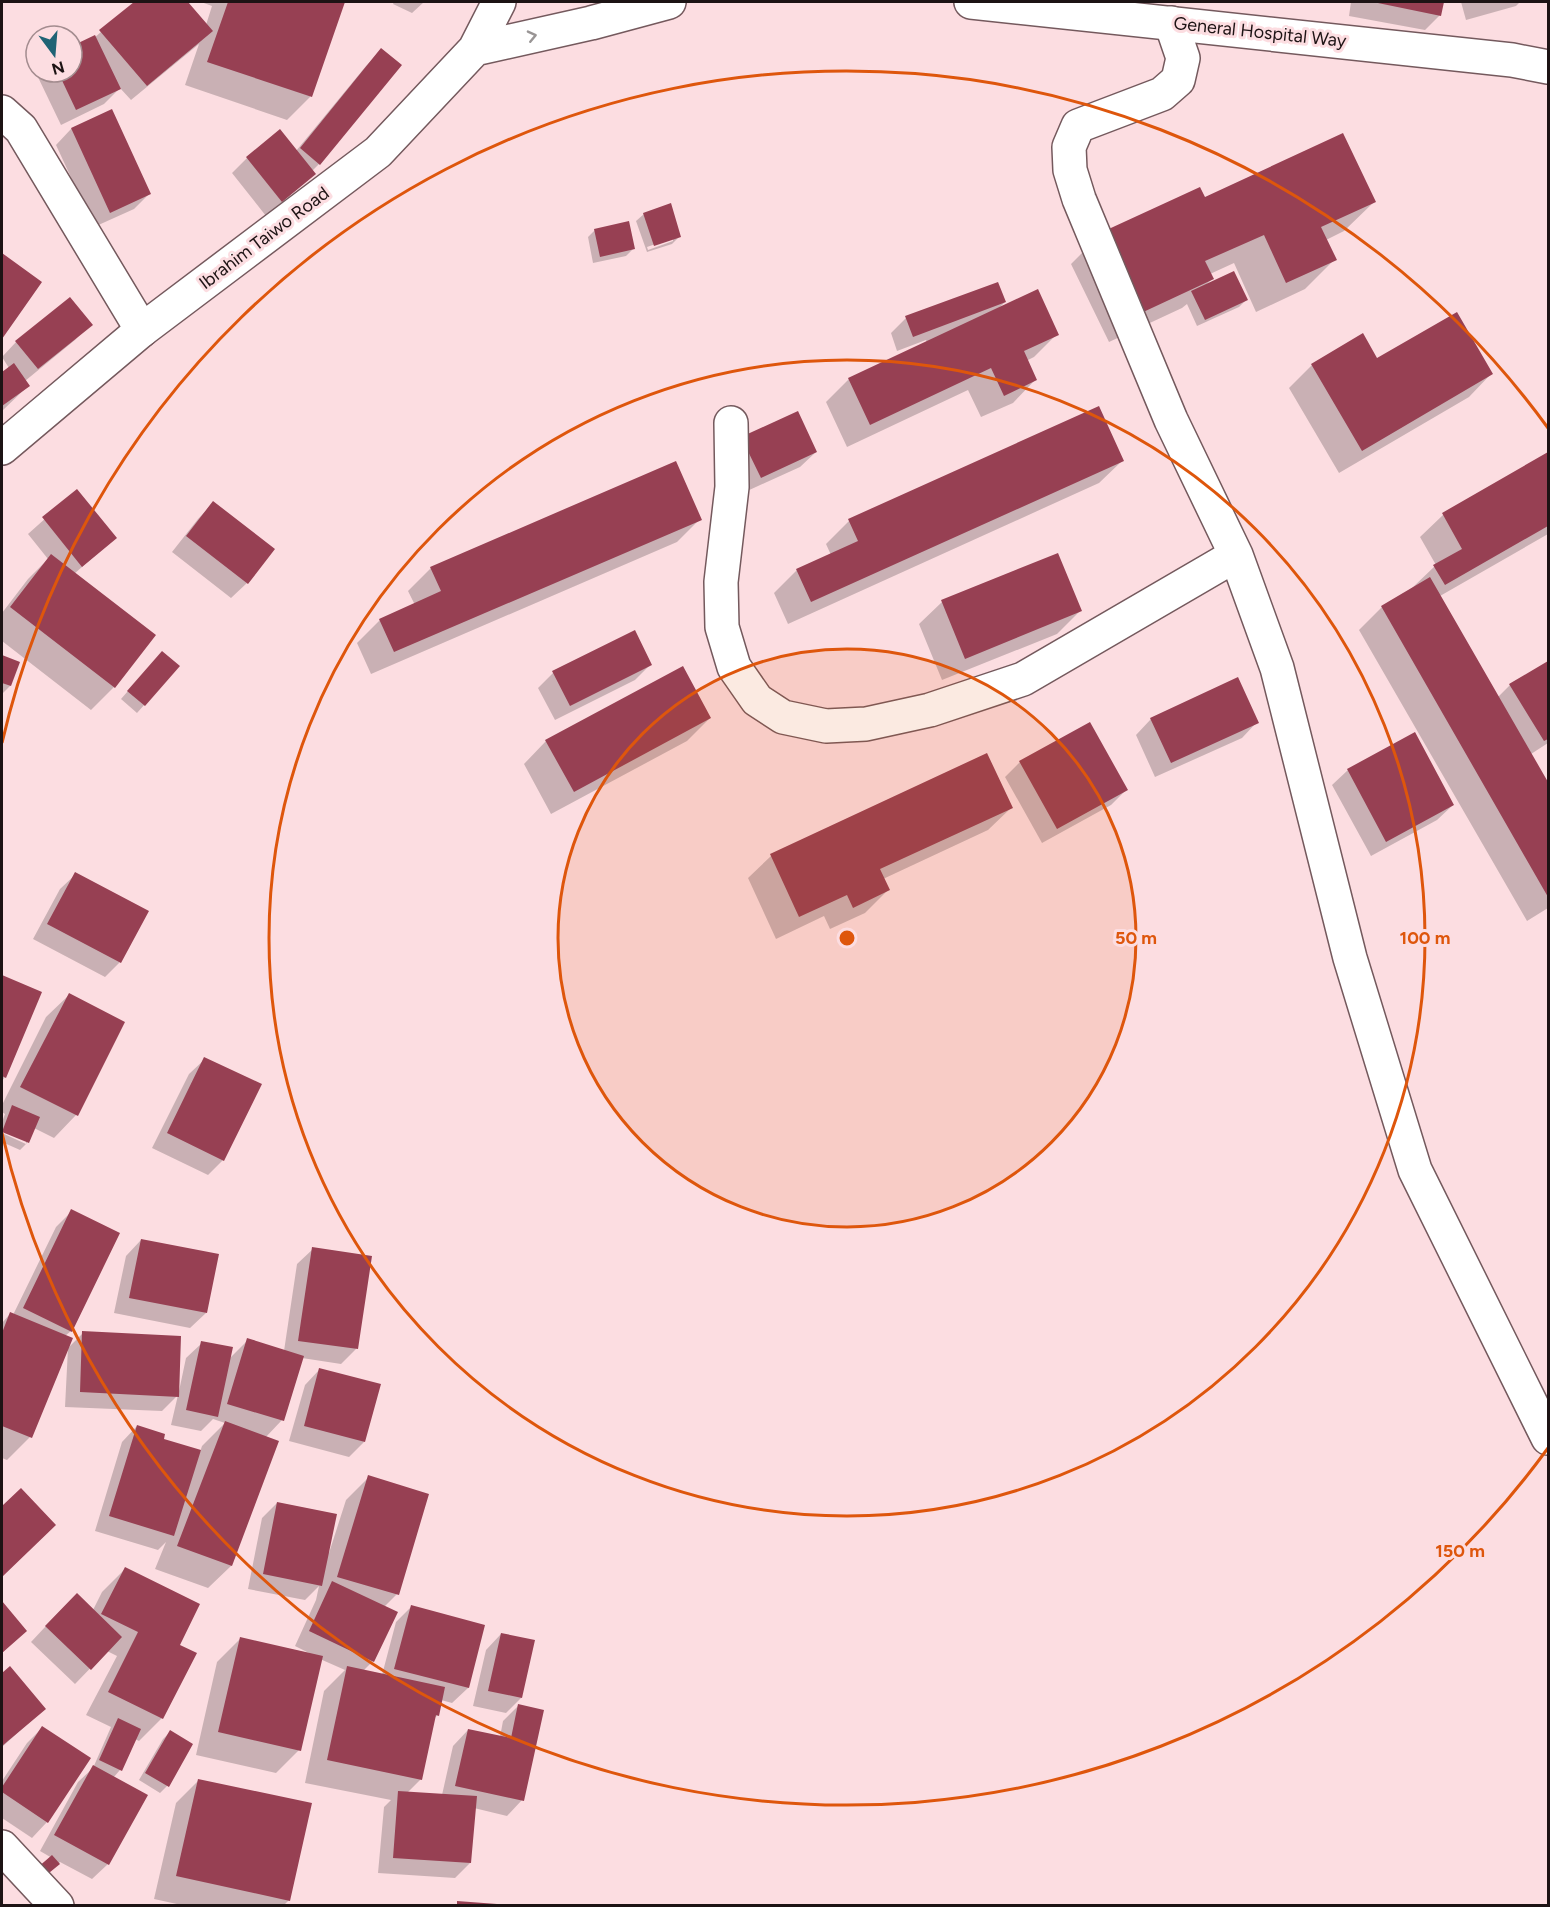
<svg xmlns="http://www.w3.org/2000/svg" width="1550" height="1907" font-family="Figtree,sans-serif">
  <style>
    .shadow { fill: #0003; fill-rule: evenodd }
    .building { fill: #974053 }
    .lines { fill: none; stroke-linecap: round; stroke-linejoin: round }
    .street-casing { stroke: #74595d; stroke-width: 36 }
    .secondary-casing { stroke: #74595d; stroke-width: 36 }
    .street { stroke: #fff; stroke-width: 33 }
    .secondary { stroke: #fff; stroke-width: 33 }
    .oneway { stroke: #999595 }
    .ring { fill: none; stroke: #de560c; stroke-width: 3 }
    .labels { text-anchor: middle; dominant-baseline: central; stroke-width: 6; stroke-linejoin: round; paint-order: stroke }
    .street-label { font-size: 18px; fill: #1d1314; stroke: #fcdde1 }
    .centre { fill: #de560c; stroke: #fcdde1; stroke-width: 3 }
    .ring-label { font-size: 18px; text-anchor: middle; font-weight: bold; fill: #de560c; stroke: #fcdde1; stroke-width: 6; stroke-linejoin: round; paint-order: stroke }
  </style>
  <rect width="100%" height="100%" fill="#fcdde1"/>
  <path class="shadow" d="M136,2h50l20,23 6,-19 -11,-4h142l-33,95 -23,23 -102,-35 14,-41 -68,56 -11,-12 -16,16 -43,21 -25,-52 36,-1v-24l22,-10z
    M394,2h30l-12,11 -19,-9z
    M1351,2h92l-3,13 -15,15 -76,-14z
    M1461,2h59l-4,4 -50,14z
    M381,50l-62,114 -7,7 2,3 -48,42 -34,-43 15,-15 49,-7 70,-85z
    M111,111l38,83 -15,15 -40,18 -38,-82 15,-16z
    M1204,199l170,3 -30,29 -18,9 9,19 -30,30 -49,23 -22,-49 -24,11 2,5 -8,8 42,13 -7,7 -42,19 -10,-22 -5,4 -73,34 -38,-78 30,-30z
    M644,214l36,22 -8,8 -25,8 -11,-31zM673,238v3l-25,9 -1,-3z
    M595,230l38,19 -7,7 -33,7 -5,-26z
    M2,254l38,28 -38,54z
    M70,299l20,25 -15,16 -50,41 4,4 -27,26v-37l7,-6 -7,-11 14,-15z
    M1005,302l-8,8 60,24 -23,23 -8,4 9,19 -22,23 -32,14 -13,-27 -121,57 -21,-45 23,-23 78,-36 -1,-3 -29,11 -6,-18 15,-15z
    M1312,365l179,9 -22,23 -130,76 -50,-85z
    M742,438l74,14 -16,15 -55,25z
    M1548,454v80l-108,62 58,101 12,-12 38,-22v80l-17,11 17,31v123l-21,13 -168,-291 23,-23 29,-18 25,-24 -16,-28 23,-22z
    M1122,461l-23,22 -311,141 -14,-31 23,-23 34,-15 -5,-11 23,-23z
    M76,491l39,47 -41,36 40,113 -23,23 -89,-69v-28l26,-34 20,-20 -20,-25z
    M213,503l34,80 -16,15 -59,-46 26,-33z
    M700,519l-23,23 -306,132 -14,-31 23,-23 35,-15 -7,-14 23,-23z
    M942,602l138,9 -23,23 -115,46 -23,-56z
    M2,657l16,6 -8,23 -8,8z
    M155,660l23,7 -41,46 -16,-14z
    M651,664l-16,16 -80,40 -17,-32 15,-15z
    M710,718l-23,23 -136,73 -27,-50 22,-23z
    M1151,719l106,3 -15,16 -87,39 -19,-42z
    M987,755l24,53 -23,22 -105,49 5,11 -23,23 -35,16 -6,-13 -48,23 -28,-61 23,-22z
    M1020,762l106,28 -15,15 -69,38 -37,-66z
    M1348,770l105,35 -16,15 -66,36 -39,-71z
    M76,874l44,88 -15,15 -72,-38 27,-50z
    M2,977l38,16 -35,84 -3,4z
    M69,995l7,120 -22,23 -20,-10 -8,16v-3l-24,-11v-8l3,-8 -3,-2v-7l44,-88z
    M205,1059l18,101 -15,15 -56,-27 37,-74z
    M2,1133l24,11 -6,6 -18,-8z
    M72,1211l-1,120 -6,5 6,3 -41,98 -23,23 -5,-2v-135l8,-9 3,1 43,-88z
    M141,1240l65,73 -16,15 -76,-15 12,-57z
    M313,1249l43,100 -15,15 -39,-6 -20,62 -17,18 -34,128 -23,22 -53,-19 11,-27 -8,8 -63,-19 27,-89 15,-16 25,14 38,12 2,-6 23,-23 -12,-4 -12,12 -30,-6 7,-30 -16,16 -97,-4 3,-59 15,-15 96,58 7,-33 16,-15 27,16 19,-19 36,11 13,-87z
    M320,1369l44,73 -15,15 -60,-16 16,-56z
    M369,1477l28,117 -13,13 -11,54 -10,10 19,4 14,-53 15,-15 72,19 -15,62 -16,15 -11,-3 -3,15 -5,4 -12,60 -14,14 35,2 11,-49 15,-16 32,7 3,-16 15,-15 4,94 -15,16 -33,-8 -4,55 -15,15 -77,-5 6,-66 7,-7 -86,-17 19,-92 21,-21 -25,-11 -21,91 -23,23 -80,-18 21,-93 23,-23 69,14 -14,-7 21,-46 3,-14 -14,14 -57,-11 14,-71 15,-15 52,50 17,-53z
    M21,1490l18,50 -37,36v-68z
    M125,1569l53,76 -16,73 -23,23 -4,-2 -15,31 -7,8 -5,86 -16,15 -32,-17 -9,9 1,-13 -12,-7 38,-69 15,-14 18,-41 -25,-12 31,-59 -10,-5 -32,33 -44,-42 30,-32h32l9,-18z
    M2,1604l23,27 -23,22z
    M501,1634l20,64 -15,15 -33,-7 13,-56z
    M10,1668l34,41 -42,38v-72z
    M42,1728l47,31 -42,63 -15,16 -30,-20v-37l25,-38z
    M170,1732l-3,54 -7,7 -21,-13 24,-41z
    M199,1780l90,120 -6,6h-97l-32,-7 22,-96z"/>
  <path class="building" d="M134,2h54l25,29 -66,55 -48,-56z
    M228,2h117l-33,95 -105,-35z
    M1373,2h71l-3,14z
    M95,35l26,54 -45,21 -18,-38h14v-26z
    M381,48l21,17 -82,100 -20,-17z
    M112,109l39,85 -41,19 -39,-85z
    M280,129l36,45 -34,28 -36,-45z
    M1343,133l33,69 -55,25 16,33 -51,23 -22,-48 -59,26 9,18 -75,35 -39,-81 100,-46 5,10z
    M671,203l10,34 -27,9 -11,-33z
    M629,221l6,28 -35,8 -6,-28z
    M2,253l40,29 -40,57z
    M1234,271l14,29 -43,20 -14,-29z
    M998,282l8,20 -93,35 -8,-21z
    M1038,289l21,46 -35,16 13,29 -33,16 -13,-28 -121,57 -22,-47z
    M70,297l23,28 -55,44 -23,-28z
    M1457,312l36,62 -131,77 -51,-87 52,-31 14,25z
    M14,363l16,23 -28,20v-34z
    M1099,406l25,55 -313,141 -15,-33 62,-28 -10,-22z
    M798,411l19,41 -56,26 -20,-41z
    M1548,452v74l-103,59 -12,-20 29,-16 -20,-36z
    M676,461l26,59 -308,132 -15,-33 62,-28 -11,-24z
    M77,489l40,49 -35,29 -40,-50z
    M213,501l62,48 -27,35 -62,-48z
    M1058,553l24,58 -117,48 -24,-59z
    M51,554l105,81 -41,53 -105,-81z
    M1430,577l118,205v115l-167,-291z
    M635,630l17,35 -82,41 -18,-35z
    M162,651l18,15 -35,40 -18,-15z
    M2,655l18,7 -9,24 -9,-3z
    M1548,661v78l-4,2 -35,-57z
    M683,666l28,52 -137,74 -29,-52z
    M1238,677l21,46 -88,40 -21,-45z
    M1090,722l38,68 -71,39 -38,-68z
    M1415,732l39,73 -68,37 -39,-73z
    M987,753l26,55 -133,61 10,21 -37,18 -6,-13 -48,22 -29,-63z
    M75,872l74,39 -28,52 -74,-39z
    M2,975l40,17 -36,86 -4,-2z
    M69,993l56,29 -47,94 -58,-29z
    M204,1057l58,27 -38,77 -57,-28z
    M12,1105l28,12 -11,26 -27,-11z
    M71,1209l49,24 -48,99 -49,-24z
    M141,1239l78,15 -12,59 -78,-15z
    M312,1247l60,9 -14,93 -60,-8z
    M10,1312l63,26 -41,100 -30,-12v-93z
    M82,1331l99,5 -2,61 -99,-5z
    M247,1338l57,18 -20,65 -57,-17z
    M201,1341l32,6 -15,70 -32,-7z
    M319,1368l62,16 -16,58 -61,-16z
    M225,1421l54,20 -47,125 -55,-20z
    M137,1425l28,9 -1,5 37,11 -27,86 -65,-20z
    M368,1475l61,19 -30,101 -62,-18z
    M21,1488l35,37 -54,52v-71z
    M277,1502l60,12 -15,72 -59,-12z
    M125,1567l75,37 -20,41 17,8 -34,66 -55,-27 30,-60 -37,-18z
    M332,1581l66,31 -24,50 -65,-31z
    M77,1593l45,44 -31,33 -46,-44z
    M2,1601l25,30 -25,22z
    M411,1605l74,20 -16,63 -75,-19z
    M501,1633l34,7 -13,58 -34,-7z
    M240,1637l83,19 -22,95 -83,-19z
    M10,1666l36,43 -44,37v-73z
    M347,1666l98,21 -6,29 -3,-1 -14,65 -95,-20z
    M518,1704l26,6 -20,91 -69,-15 13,-57 43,9z
    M118,1718l23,11 -19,42 -23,-11z
    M42,1726l49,32 -43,65 -46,-31v-5z
    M170,1730l23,14 -24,43 -24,-14z
    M93,1765l55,30 -39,70 -55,-30z
    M198,1779l114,24 -22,98 -114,-25z
    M398,1791l79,5 -6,67 -78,-5z
    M52,1855l8,9 -16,13 -7,-9z
    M457,1901l40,3v2h-40z"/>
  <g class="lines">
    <defs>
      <path id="street" d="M1171,23l12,35 -5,22 -16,14 -84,32 -9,21 1,23 9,29 92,221 65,135 41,113 73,290 65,212 133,268
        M2,112l19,17 121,201
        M731,423l1,64 -11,95 1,45 12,40 23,33 26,17 43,9 40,-2 64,-14 93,-31 213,-124
        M2,1847l55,59"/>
      <path id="secondary" d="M971,2l541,58 36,7
        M475,49l116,-26 78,-21
        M2,448l140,-118 236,-178 97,-103 24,-47"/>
    </defs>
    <use href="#street" class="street-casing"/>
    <use href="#secondary" class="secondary-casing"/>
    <use href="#street" class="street"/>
    <use href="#secondary" class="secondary"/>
  </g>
  <defs><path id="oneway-chevron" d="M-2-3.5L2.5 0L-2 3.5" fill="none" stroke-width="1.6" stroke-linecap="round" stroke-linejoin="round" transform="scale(1.5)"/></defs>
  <use class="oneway" href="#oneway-chevron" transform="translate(532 36) rotate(-13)"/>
  <circle cx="847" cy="938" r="289" fill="#de560c" fill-opacity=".12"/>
  <g class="ring">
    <circle cx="847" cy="938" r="289"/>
    <circle cx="847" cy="938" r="578"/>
    <path d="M1548 1448A867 867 0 0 1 2 1133M2 743A867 867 0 0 1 1548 428"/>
  </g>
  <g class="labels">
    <g class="street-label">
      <text transform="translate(1260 32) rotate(6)">General Hospital Way</text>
      <text transform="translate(264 238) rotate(-37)">Ibrahim Taiwo Road</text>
    </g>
  </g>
  <circle cx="847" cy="938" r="9" class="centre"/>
  <g class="ring-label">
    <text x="1136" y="944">50 m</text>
    <text x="1425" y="944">100 m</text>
    <text x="1460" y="1557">150 m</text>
  </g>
  <rect width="1550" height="1907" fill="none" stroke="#1d1314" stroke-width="6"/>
  <g transform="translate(54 54) rotate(164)"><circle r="28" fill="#fcdde1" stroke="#a38c8f" stroke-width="1.5"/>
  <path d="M0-4.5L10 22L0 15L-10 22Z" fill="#1f6375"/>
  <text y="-9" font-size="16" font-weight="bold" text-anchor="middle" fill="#1d1314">N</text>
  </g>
</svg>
